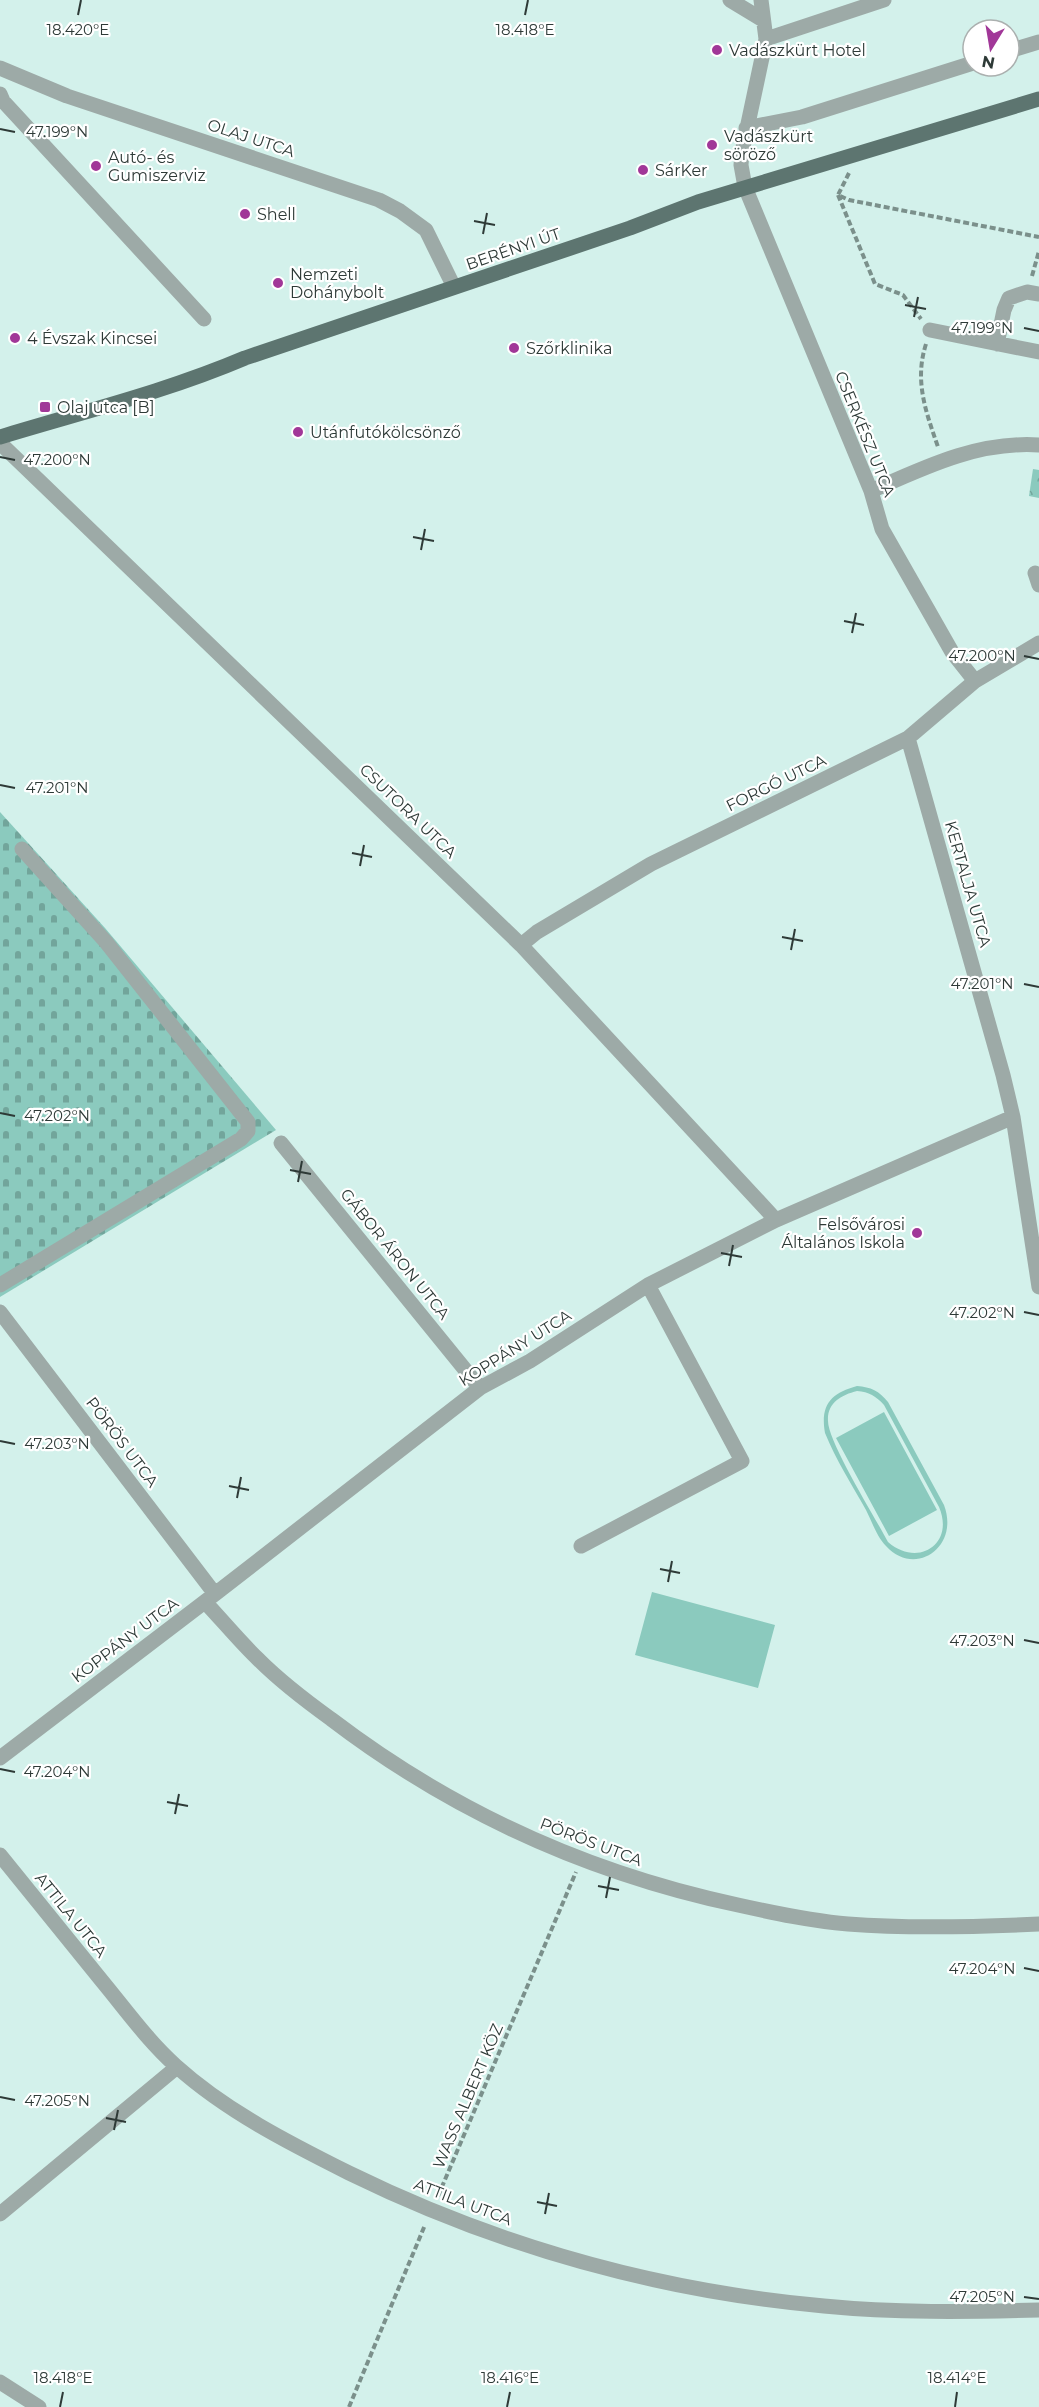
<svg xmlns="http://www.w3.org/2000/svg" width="1039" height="2407" font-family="Montserrat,sans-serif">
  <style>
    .grass { fill: #8bcabe; fill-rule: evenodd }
    .forest { fill: url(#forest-crowns) }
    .cemetery { fill: url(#cemetery-stones) }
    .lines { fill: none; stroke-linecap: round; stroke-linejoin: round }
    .path { stroke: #7b908b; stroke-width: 4; stroke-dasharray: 6 3; stroke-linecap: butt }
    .minor { stroke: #9daaa7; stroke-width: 15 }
    .major { stroke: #5d7570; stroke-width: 15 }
    .ticks { fill: none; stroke: #2e3a37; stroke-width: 2 }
    .poi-dot { fill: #a13798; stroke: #fff; stroke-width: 2 }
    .labels { text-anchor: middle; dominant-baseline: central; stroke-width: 4.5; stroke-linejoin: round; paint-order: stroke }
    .poi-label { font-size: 16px; fill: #2e3a37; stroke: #fff; text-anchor: start }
    .street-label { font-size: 16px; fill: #2e3a37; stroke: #fff }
    .ticks-label { font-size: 15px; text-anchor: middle; fill: #2e3a37; stroke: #fff; stroke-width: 4.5; stroke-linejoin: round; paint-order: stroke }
  </style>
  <defs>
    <pattern id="forest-crowns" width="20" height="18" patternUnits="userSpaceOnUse" patternTransform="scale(1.5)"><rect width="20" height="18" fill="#8bcabe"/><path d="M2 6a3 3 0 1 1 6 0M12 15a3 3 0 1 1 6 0" fill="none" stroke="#72a59b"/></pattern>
    <pattern id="cemetery-stones" width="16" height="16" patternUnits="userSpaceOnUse" patternTransform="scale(1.5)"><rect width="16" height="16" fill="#8bcabe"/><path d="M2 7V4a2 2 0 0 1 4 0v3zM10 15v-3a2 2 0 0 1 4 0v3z" fill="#72a59b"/></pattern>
  </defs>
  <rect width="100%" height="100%" fill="#d3f1eb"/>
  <path class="grass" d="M857,1386c14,1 22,5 31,16l56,103c16,42 -29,73 -58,41 -9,-9 -14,-24 -20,-36 -14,-25 -30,-50 -41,-77 -5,-28 6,-40 32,-47zM857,1391c12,1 19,5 27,14l55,102c16,37 -21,61 -51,35 -12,-23 -60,-100 -60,-121 -1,-18 13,-26 29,-30z
    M884,1412l53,98 -48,26 -53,-98z
    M652,1592l123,33 -17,63 -123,-33z"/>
  <path class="forest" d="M1033,469l6,1v28l-10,-2z"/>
  <path class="cemetery" d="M0,812l105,116 171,202 -276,167z"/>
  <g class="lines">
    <path class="path" d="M849,173l-11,22 11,5 190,37
      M838,195l37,89 28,11 18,24
      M1032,276l7,-25
      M926,344c-12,37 0,68 12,103
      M438,2196l138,-324
      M349,2407l76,-182"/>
    <path class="minor" d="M730,0l33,20
      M761,0l5,39 -24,113 -1,13 4,22 126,304 11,38 70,123 23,29
      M766,39l118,-39
      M1009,51l30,-9
      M0,68l67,28 312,104 21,11 26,19 28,57
      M0,94l3,7 201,218
      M746,128l56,-11 171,-54
      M930,330l109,22
      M997,344l7,-34 5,-12 18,-6 12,2
      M0,443l521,502 255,275
      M871,491c54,-24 107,-50 168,-46
      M1035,573l4,12
      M908,738l95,337 10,42 26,170
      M521,945l16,-13 114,-68 257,-126 67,-57 64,-38
      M281,1143l199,245
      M0,1285l241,-146 7,-8v-9l-142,-180 -84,-93
      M0,1312l215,282
      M581,1546l161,-85 -94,-176
      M205,1602c18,19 35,40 54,58 22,22 47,41 72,59 122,93 256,154 407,186 36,8 73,16 110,19 64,5 128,3 191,0
      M0,1758l215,-164 265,-206 50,-27 118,-76 128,-65 237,-103
      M0,1855c34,42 68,84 102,126 24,29 46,60 74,85 50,45 113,77 173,107 149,73 309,118 475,133 71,7 143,6 215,4
      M0,2214l177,-147
      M0,2382l39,25"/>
    <path class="major" d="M0,437c82,-25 165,-45 245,-79l385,-130 68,-26 341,-103"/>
  </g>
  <path class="ticks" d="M78,15l3,-15M525,15l3,-15M0,129l15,3M474,221l21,4M483,234l4,-21M905,305l21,4M914,317l4,-20M1024,328l15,3M0,457l15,3M413,537l21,4M421,550l4,-21M844,621l20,4M852,633l4,-20M1024,656l15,3M0,785l15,3M352,853l20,4M360,866l4,-21M782,937l21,4M791,950l4,-21M1024,984l15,3M0,1113l15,3M290,1170l21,4M298,1182l4,-21M721,1253l21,4M729,1266l4,-21M1024,1312l15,3M0,1441l15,3M229,1486l20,4M237,1498l4,-21M660,1569l20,4M668,1582l4,-21M1024,1640l15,3M0,1769l15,3M167,1802l21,4M175,1814l4,-20M598,1886l21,4M606,1898l4,-21M1024,1968l15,3M0,2097l15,3M106,2118l20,4M114,2130l4,-20M537,2202l20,4M545,2214l4,-21M1024,2297l15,2M60,2407l3,-15M507,2407l3,-15M955,2407l2,-15"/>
  <g class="poi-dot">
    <circle cx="717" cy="50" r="6"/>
    <circle cx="712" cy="145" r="6"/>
    <circle cx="96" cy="166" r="6"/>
    <circle cx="643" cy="170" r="6"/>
    <circle cx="245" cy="214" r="6"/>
    <circle cx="278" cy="283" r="6"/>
    <circle cx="15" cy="338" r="6"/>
    <circle cx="514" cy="348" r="6"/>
    <rect x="39" y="401" width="12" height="12" rx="3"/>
    <circle cx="298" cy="432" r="6"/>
    <circle cx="917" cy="1233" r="6"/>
  </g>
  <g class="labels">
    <g class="poi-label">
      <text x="729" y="50">Vadászkürt Hotel</text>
      <text x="724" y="136">Vadászkürt<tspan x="724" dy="18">söröző</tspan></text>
      <text x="108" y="157">Autó- és<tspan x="108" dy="18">Gumiszerviz</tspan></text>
      <text x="655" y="170">SárKer</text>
      <text x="257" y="214">Shell</text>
      <text x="290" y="274">Nemzeti<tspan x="290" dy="18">Dohánybolt</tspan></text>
      <text x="27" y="338">4 Évszak Kincsei</text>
      <text x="526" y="348">Szőrklinika</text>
      <text x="57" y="407">Olaj utca [B]</text>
      <text x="310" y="432">Utánfutókölcsönző</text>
      <text x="905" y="1224" text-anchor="end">Felsővárosi<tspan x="905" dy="18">Általános Iskola</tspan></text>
    </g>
    <g class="street-label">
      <text transform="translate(251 138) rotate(18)">OLAJ UTCA</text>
      <text transform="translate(513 249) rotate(-19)">BERÉNYI ÚT</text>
      <text transform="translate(865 434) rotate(68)">CSERKÉSZ UTCA</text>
      <text transform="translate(776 783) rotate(-26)">FORGÓ UTCA</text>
      <text transform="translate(408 811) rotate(44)">CSUTORA UTCA</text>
      <text transform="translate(968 884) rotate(74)">KERTALJA UTCA</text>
      <text transform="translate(395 1254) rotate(51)">GÁBOR ÁRON UTCA</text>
      <text transform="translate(515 1348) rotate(-32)">KOPPÁNY UTCA</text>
      <text transform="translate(122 1442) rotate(53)">PÖRÖS UTCA</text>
      <text transform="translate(125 1640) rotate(-37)">KOPPÁNY UTCA</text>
      <text transform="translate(591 1842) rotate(21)">PÖRÖS UTCA</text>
      <text transform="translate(71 1915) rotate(51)">ATTILA UTCA</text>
      <text transform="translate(468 2096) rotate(-67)">WASS ALBERT KÖZ</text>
      <text transform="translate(463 2202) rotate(21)">ATTILA UTCA</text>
    </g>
  </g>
  <g class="ticks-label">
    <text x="78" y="35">18.420°E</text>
    <text x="525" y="35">18.418°E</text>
    <text x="57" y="137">47.199°N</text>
    <text x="982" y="333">47.199°N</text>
    <text x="57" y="465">47.200°N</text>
    <text x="982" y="661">47.200°N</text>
    <text x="57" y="793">47.201°N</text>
    <text x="982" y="989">47.201°N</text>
    <text x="57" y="1121">47.202°N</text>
    <text x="982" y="1318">47.202°N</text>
    <text x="57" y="1449">47.203°N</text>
    <text x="982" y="1646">47.203°N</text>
    <text x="57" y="1777">47.204°N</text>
    <text x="982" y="1974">47.204°N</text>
    <text x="57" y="2106">47.205°N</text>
    <text x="982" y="2302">47.205°N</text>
    <text x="63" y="2383">18.418°E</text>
    <text x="510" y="2383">18.416°E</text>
    <text x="957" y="2383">18.414°E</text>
  </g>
  <g transform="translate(991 48) rotate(191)"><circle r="28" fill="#ffffff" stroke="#abb0af" stroke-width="1.5"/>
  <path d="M0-4.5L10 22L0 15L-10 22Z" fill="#a13798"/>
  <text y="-9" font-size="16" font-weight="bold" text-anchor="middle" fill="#2e3a37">N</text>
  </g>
</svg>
